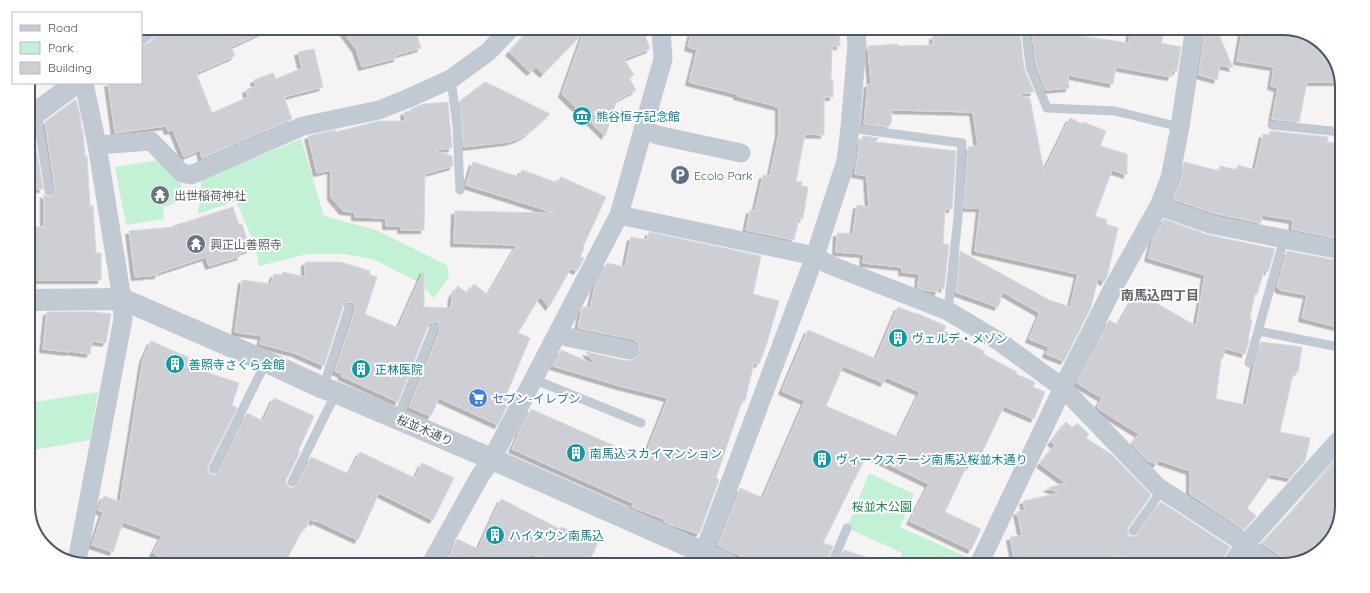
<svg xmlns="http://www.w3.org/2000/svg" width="1370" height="593" font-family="Quicksand,'Noto Sans JP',sans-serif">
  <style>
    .green { fill: #c3f1d5 }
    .building { fill: #cdcfd5; stroke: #d7d9de; fill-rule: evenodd; filter: url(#shadow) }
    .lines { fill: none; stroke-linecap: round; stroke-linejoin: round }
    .service { stroke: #c1cad2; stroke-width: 9 }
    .minor { stroke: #c1cad2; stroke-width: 19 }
    .tertiary { stroke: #c1cad2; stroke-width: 22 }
    .labels { text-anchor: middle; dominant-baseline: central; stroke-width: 4; stroke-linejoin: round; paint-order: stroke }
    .culture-label { font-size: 12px; fill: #0d838f; stroke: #fff; text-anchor: start }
    .service-label { font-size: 12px; fill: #4e5e75; stroke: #fff; text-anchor: start }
    .worship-label { font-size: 12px; fill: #5b616d; stroke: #fff; text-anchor: start }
    .shop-label { font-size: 12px; fill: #366cbe; stroke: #fff; text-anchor: start }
    .street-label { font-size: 12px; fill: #4a5661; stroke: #fff }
    .park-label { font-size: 12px; fill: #17864f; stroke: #fff }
    .neighbourhood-label { font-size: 13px; font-weight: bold; fill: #5f6368; stroke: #fff }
    .rim { fill: none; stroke: #4a5661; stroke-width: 2 }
  </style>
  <defs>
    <filter id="shadow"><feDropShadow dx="-3.5" dy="3.5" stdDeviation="0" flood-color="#0004"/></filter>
  </defs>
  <rect width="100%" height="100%" fill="#f5f3f3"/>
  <path class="green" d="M301,139l23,77 52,14 71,35 2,12 -15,21 -14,-15 -47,-24 -31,-5h-35l-48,12 -4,-21 -19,-44 -38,13 4,-35z
    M160,160l21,22 2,19 -20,6 1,12 -38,6 -11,-58z
    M98,392l-8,48 -62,11v-48z
    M869,473l45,21 -14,33 71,32 -3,5h-70l4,-11 -55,-25z"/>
  <path class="building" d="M168,28l101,1 -38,18 4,9 -39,17 16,40 36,-16 -2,-7 10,-4 -2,-6 19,-7 3,6 26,-11 -4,-16 16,-3 9,38 -39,10 8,22 -90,39 -2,-8 -16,7 -11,-27 -5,1 -2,-5 -51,7 -7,-50h33v-38l8,-2 9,-9z
    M341,29h74l6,19 -25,7 1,3 -35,9 -6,-18z
    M529,30h114l7,19 -26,10 10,16 -5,3 7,12 -19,10 -12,36 -43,-42 22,-62 -41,42 -7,-7 -6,5 -21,-20z
    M692,30h56l-2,5h43v-4h50l1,15h-8l-1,34h2v17h-9v38l-19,-1 -9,47 6,1 -1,4 7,1 -5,32 -4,-1 -5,22 -48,-10 4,-20 5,1 8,-36 7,1 9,-43v-26l-42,-11v-2l-48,-12 8,-32 -9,-3z
    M965,31l55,1 4,36 10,24 -17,2 13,5 14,72 26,-53 13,6v-2l23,9 -6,15 27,8v21l-15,-5 -17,46 12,4 -1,4 12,4 -11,49 -3,5 -6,-4 -7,29 -27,54 -18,-7 3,-7 -20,-8 11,-26 -37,-21 -5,15 -42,-15 4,-41 89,49 21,7 8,-33 -103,-23 5,-43h-16l4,-61 10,-1 -5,-34 -81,-2 -1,13 -3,4 -24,-3 4,-40h3l-3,-38 30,-2v2l35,-1v-9h33z
    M1032,32h48v4l49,7 1,-11h34l-3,11 20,4 -4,24 -5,-1 -1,7 -55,-10 -3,17 -45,-9 1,13 -23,2 -10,-25z
    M1205,32h13l15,36 -13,-3 -3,15 -18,-5z
    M1242,32h61l-2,9h15l16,13 9,28h-34l-8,40 -27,-3 6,-31 -7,-2 3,-19 -37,-6z
    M485,82l15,7 50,25 -23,20 -9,5 -10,3 -44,5 -4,-46z
    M76,99l5,22v7h1l1,3 2,25h2l3,50h3l3,47h5v27h-69v-17h-4v-36h16v-33l2,2 4,1 4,-3 1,-4 -10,-68z
    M448,102l4,46 -18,2 18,6 1,10 -28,8 -1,56h-23v-4h-15v-8l-31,-1v-5l-12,-1 -12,-14v-27l-14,3 -9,-37 27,-6 1,2 43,-11h26l-1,-9 7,-1v-2l12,-5z
    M1270,131l58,6 -1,5 14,2 -1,95 -48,-10 1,-9 -31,-5 -1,8 -48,-10 -40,-14 8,-19 3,-18 35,9 1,-5 17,4 1,-5 17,5 8,-36 7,1z
    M34,134l9,55h-15v-54z
    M863,136l16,2 -4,4 81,9 -4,58h-7l-2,35 6,1 -5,44 -5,-2 -1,5 -13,-2 -7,-2 1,-14 -17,-2v-5l-39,-4 1,-9 -28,-2 1,-19 16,1 4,-29 12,2 -2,-31 -12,-2 5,-33h2z
    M473,162l46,15 3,-7 36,13 3,-6 45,20 -23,50 1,1 -4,9 4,1 -7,13 -6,-3 -22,39 -9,-11 -22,37 12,5 -25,60 5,2 -12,25 -59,-27 -8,18 -22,-9 31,-77 -1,-5 -3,-3 -5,1 -3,3 -30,76 -57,-26 1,-2 -7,-3 20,-61v-4l-4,-4h-4l-4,4 -19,60 -29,-13 -35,-9 2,-8 -27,-4 7,-52 29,4 3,-10 8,1 1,-3 22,5v-15h36l29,9 -1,3 8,3 -12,37 33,14 26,-58v37l27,1 1,-13 6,-9 9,7 7,-9 14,11 29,-50 -63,-2 1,-32 100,2 -89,-28z
    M233,207l6,18 3,-1 8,25 -10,4 1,3 -32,10 -3,-9 -48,16v2l-23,2 -6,-46 44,-4v-1z
    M1164,219l44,16 67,14 -7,23 -3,-4 -8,26h-2l-5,24 2,3 -4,19h1l-4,14 -21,-6 -1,10 -2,1 -5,40 30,6 8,-39 7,-24 41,5 -4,25 -5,2 -13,58 30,6 -5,23 -15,17 -19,-4 -24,34 9,8 -12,14 -54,-36v-23l-32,-11 -1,4 -9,-3 -16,-17 7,-10 -40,-25 -2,-2 5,-9 -25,-15 32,-63 9,5 19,-33 59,34 9,-51 -57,-17 5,-19z
    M649,232l112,24 -8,38 26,7 -13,45 -7,18 -5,-1 -9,38h-3l-26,77 3,2 -20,54 -30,-10 -5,-3v-2l-32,-12 1,-4 -121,-54 7,-15h-1l13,-25 113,50 24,-61 -48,-12 -67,-20 8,-16 35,15 -10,-13 41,9 6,-1 4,-3 3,-5 -1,-6 -2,-4 -5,-3 -54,-11 3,-16 2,-5 7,1 5,-22 12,-23 18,4 6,-30 16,3z
    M1287,251l53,10v55l-3,11 -35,-9 5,-23 -27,-5 -3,-4z
    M898,307l18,7v-1l30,13 -2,5 40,20 -1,3 34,18 -1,2 19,8 -2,5 12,5 -11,27 -30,-13 -24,51 -4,-2 -6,11 -3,-1 -22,47 36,17 -10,21 -61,-29 19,-37 -62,-30 -44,89 10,3 -7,17h-71l-37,-18 22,-57 23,10 42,-97 -23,-10 26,-61 68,29zM843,366l41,17 2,-6 34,15 -22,45 -72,-31z
    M47,312h46l18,2 -5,29 -14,-2 -2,13 -21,-3v1l-26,-3z
    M151,341l57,25 -2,6 33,11 -7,22 5,3 -29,58 -1,4 3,4 4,1 4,-3 29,-59 16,8 11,-23 40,18 -16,35 2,1 -14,28v3l3,4 4,1 4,-3 14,-28 38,17 11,-22 55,26 7,-15 32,15 -21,42 -54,-27 -21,47 -43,-20v2l-5,-3 -4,9 -2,-1 -18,34h-117l-16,-8 9,-17 -39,-14 -10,30 -21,-7 11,-33 -5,-2 6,-14 16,6 23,-143z
    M1066,422l7,6 4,-5 12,11 -3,4 25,16 40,41 -23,33 -1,3 2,5 4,1 5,-2 23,-33 69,45 -11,18h-25l-2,-4 -5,-4 -5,2 -2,6 -48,-1 -12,-8 -37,8h-68l-5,-27 12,-1 -5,-24 8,-2 -2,-9 37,-8 -13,-5 19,-5 -26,-19 15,-19 -4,-3z
    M1338,457l-1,71 -21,27 -25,8 -6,-6 -2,3 -3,-4 -18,-13 34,-36z
    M501,499l59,30 1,-2 37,15 -9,20h-37l-21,-8 -3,8h-82l11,-23 21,10z
    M844,550l31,10 -1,4 -36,-1z"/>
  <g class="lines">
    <path class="service" d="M1026,31l4,36 17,41 68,3 65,16
      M451,79l6,46 3,65
      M37,114l12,77
      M1272,125l69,7
      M850,128l112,15 -4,74 -10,94
      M1258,331l81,16
      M1249,363l35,-124
      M533,379l108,44
      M323,388l26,-80
      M397,419l37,-91
      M213,469l45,-91 9,-16
      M292,482l36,-73 9,-16
      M1133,531l29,-41
      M832,563l15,-35
      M1186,563l2,2"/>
    <path class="minor" d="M643,129l14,6 84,18
      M97,145l54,-4 31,32 9,2 112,-49 76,-16 30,-12 42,-19 37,-27 21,-22
      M1159,206l51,18 130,26
      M619,215l196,41 15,9 118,46 52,31 63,46 95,99 80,52 35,26
      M558,332l9,5 62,13
      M77,561l46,-242 -1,-20 -25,-154 -13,-62
      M432,562l48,-86 12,-17 127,-244 44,-156 -2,-29
      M698,563l6,-11 111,-296 31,-95 4,-33 7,-83 -1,-14
      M979,564l89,-187 45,-89 46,-82 11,-28 10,-51 14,-95
      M1231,565l14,-20 93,-104"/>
    <path class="tertiary" d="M141,33l6,-5
      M28,119l48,-36
      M28,300l94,-1 145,63 56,26 14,5 155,66 235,104"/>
  </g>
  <defs>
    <symbol id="museum-disc" viewBox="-11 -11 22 22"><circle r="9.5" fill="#0f9aa8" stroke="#fff"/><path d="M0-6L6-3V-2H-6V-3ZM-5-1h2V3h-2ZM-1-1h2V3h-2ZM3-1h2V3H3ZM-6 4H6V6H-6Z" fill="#fff"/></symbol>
    <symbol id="parking-disc" viewBox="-11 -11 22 22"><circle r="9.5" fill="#5c6f8a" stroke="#fff"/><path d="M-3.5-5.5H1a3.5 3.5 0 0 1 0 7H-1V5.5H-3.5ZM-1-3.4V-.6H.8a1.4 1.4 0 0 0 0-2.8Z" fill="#fff"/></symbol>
    <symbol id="temple-disc" viewBox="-11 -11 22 22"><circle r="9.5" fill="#6b7280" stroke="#fff"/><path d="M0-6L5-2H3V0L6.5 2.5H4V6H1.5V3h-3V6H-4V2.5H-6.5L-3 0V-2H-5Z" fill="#fff"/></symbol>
    <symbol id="building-disc" viewBox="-11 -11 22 22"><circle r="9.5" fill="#0f9aa8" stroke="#fff"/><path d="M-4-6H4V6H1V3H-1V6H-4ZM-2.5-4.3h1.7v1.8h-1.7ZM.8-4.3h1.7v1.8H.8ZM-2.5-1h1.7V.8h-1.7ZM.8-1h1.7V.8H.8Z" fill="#fff"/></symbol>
    <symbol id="supermarket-disc" viewBox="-11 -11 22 22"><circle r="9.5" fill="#3f7fe0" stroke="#fff"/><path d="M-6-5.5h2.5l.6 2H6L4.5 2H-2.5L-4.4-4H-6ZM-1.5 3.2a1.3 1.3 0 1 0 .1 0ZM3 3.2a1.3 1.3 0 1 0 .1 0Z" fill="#fff"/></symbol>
  </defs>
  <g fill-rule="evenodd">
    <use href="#museum-disc" x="571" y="105" width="22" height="22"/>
    <use href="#parking-disc" x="669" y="164" width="22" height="22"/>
    <use href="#temple-disc" x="149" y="184" width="22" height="22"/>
    <use href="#temple-disc" x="185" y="233" width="22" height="22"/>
    <use href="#building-disc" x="887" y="327" width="22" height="22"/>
    <use href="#building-disc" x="164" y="353" width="22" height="22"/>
    <use href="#building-disc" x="350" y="358" width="22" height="22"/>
    <use href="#supermarket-disc" x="467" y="387" width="22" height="22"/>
    <use href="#building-disc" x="565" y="442" width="22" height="22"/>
    <use href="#building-disc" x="811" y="448" width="22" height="22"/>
    <use href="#building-disc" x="484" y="524" width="22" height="22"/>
  </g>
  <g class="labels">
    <g class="culture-label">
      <text x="596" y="116">熊谷恒子記念館</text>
      <text x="912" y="338">ヴェルデ・メゾン</text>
      <text x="189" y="364">善照寺さくら会館</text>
      <text x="375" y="369">正林医院</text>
      <text x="590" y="453">南馬込スカイマンション</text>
      <text x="836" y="459">ヴィークステージ南馬込桜並木通り</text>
      <text x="509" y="535">ハイタウン南馬込</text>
    </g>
    <g class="service-label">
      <text x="694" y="175">Ecolo Park</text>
    </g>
    <g class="worship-label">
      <text x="174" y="195">出世稲荷神社</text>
      <text x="210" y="244">興正山善照寺</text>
    </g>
    <g class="shop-label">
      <text x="492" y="398">セブン-イレブン</text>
    </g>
    <g class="street-label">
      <text transform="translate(425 430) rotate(23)">桜並木通り</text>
    </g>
    <g class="park-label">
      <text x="882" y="506">桜並木公園</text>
    </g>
    <g class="neighbourhood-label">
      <text x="1160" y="295">南馬込四丁目</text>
    </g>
  </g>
  <path d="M0 0H1370V593H0ZM87 35H1283A52 52 0 0 1 1335 87V506A52 52 0 0 1 1283 558H87A52 52 0 0 1 35 506V87A52 52 0 0 1 87 35Z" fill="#fff" fill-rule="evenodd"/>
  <path class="rim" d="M87 35H1283A52 52 0 0 1 1335 87V506A52 52 0 0 1 1283 558H87A52 52 0 0 1 35 506V87A52 52 0 0 1 87 35Z"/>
  <rect x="12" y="12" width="130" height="72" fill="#ffffff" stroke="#b7bbc0"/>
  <rect x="20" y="25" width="20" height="6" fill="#c1cad2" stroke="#b7bbc0"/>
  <text x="48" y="32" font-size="12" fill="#4a5661">Road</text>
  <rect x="20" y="42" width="20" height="12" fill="#c3f1d5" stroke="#b7bbc0"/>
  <text x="48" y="52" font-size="12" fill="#4a5661">Park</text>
  <rect x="20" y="62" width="20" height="12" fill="#cdcfd5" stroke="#b7bbc0"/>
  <text x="48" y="72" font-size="12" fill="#4a5661">Building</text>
</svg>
